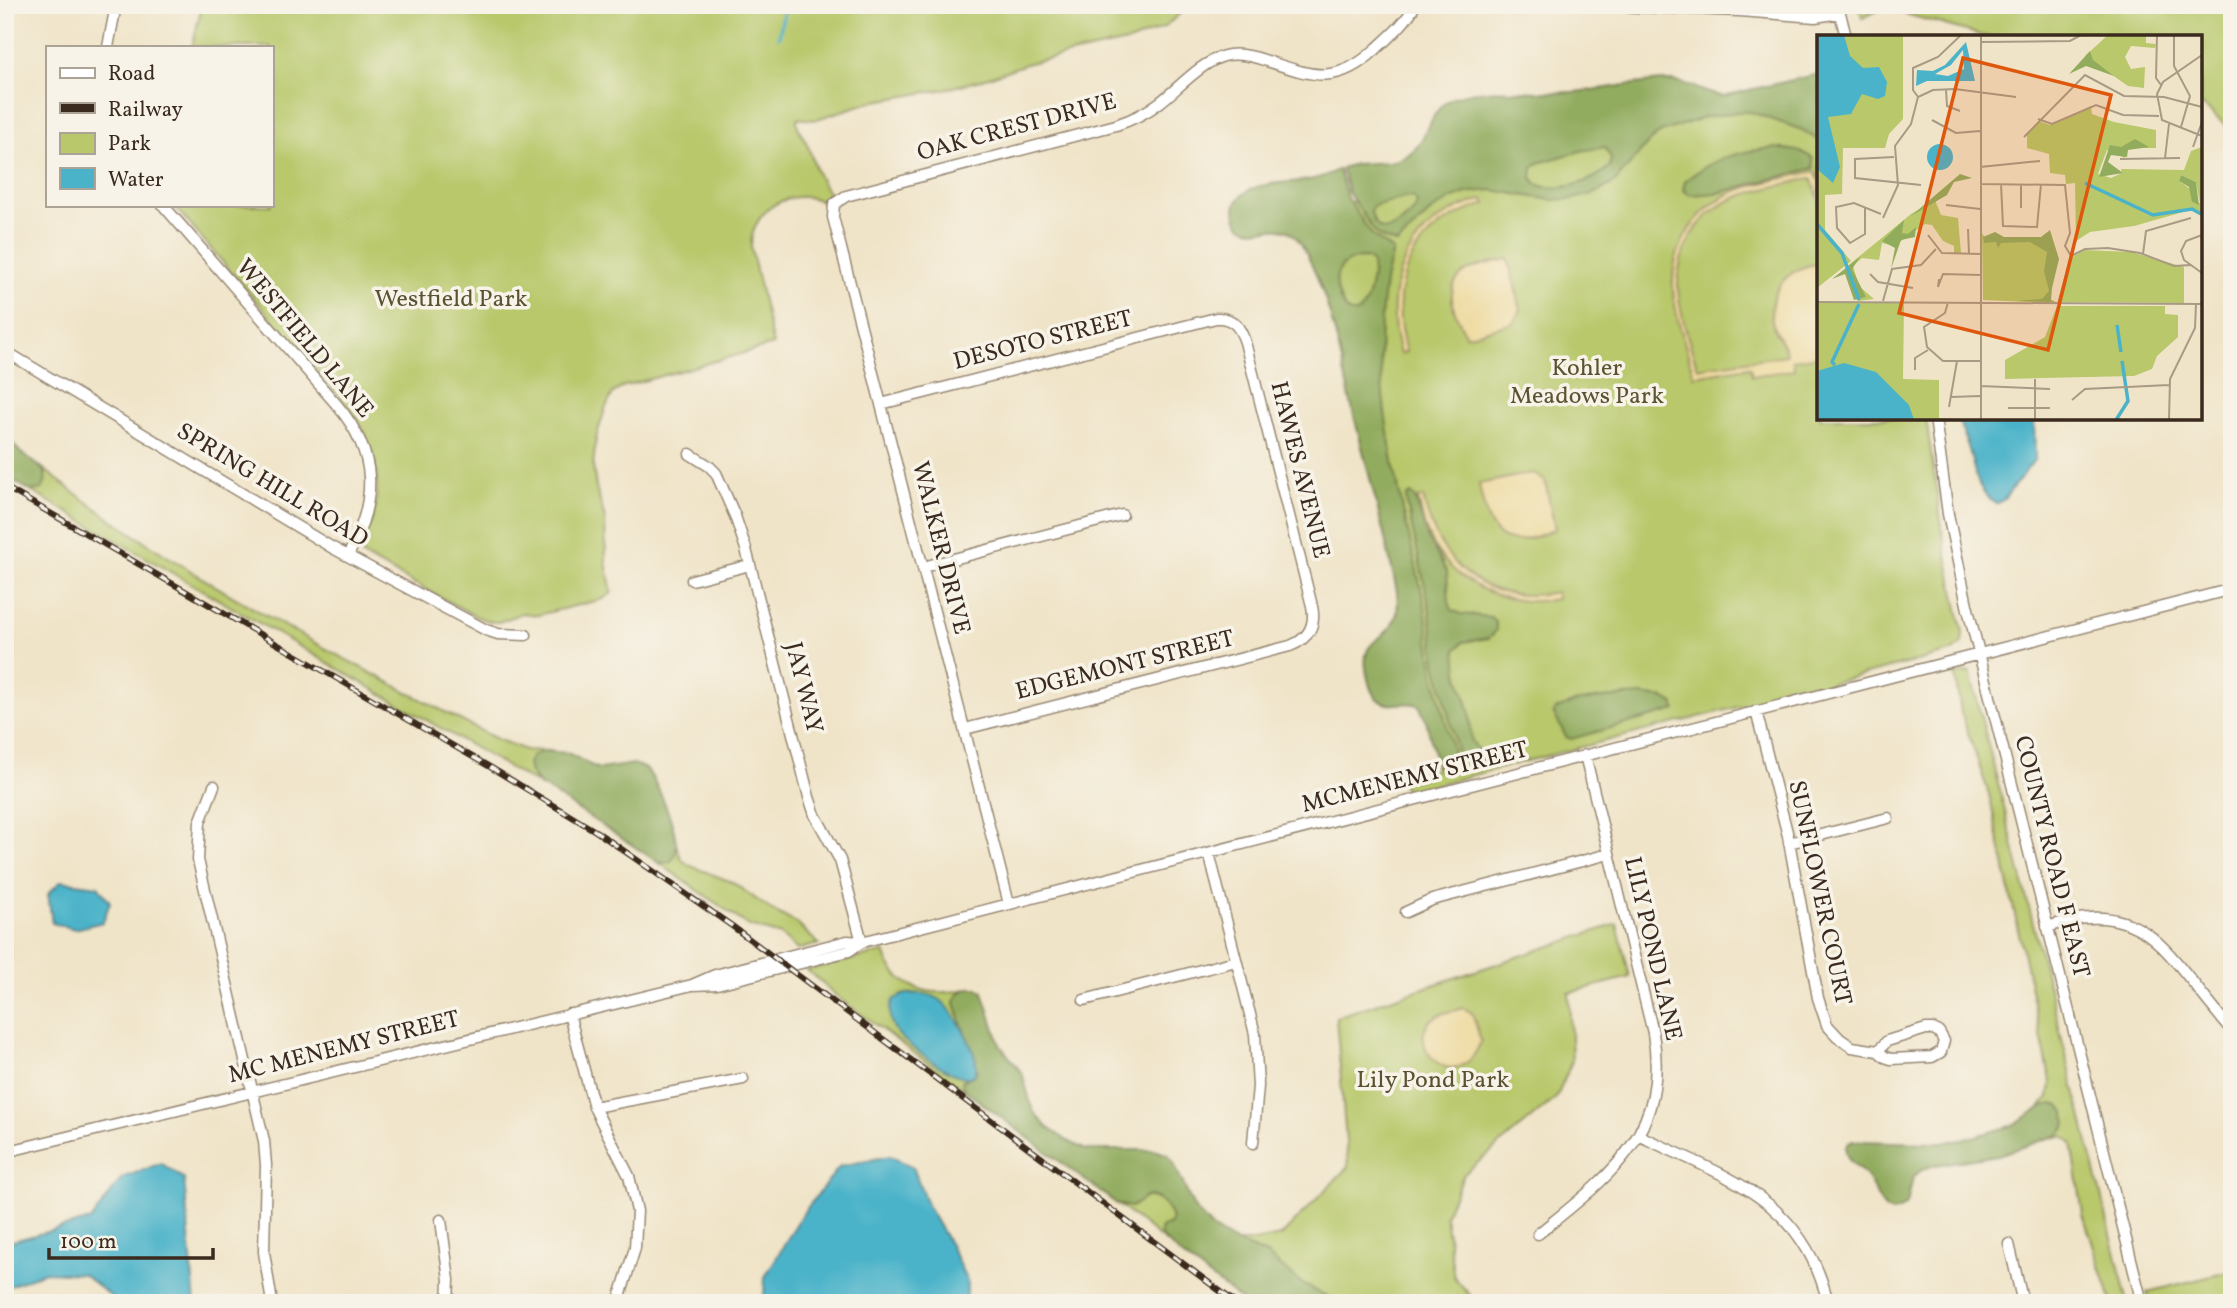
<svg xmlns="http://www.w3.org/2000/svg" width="2237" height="1308" font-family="Vollkorn,serif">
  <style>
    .green { fill: #b8c86a; stroke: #7a7944; stroke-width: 2 }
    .forest { fill: #92ac5e; stroke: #666b3e; stroke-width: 2; fill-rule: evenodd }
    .sand { fill: #eeda9e; stroke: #94825e; stroke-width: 2 }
    .water { fill: #4bb3c9; stroke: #436e74; stroke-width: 2 }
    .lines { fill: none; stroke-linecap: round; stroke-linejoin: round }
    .stream { stroke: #4bb3c9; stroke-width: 3.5 }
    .minor-casing { stroke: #968773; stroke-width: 13 }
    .minor { stroke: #fff; stroke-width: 10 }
    .rail-casing { stroke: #3b2a1e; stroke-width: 6 }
    .rail { stroke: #f7f3e8; stroke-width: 3.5; stroke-dasharray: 10; stroke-linecap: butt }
    .labels { text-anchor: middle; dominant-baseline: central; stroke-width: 7; stroke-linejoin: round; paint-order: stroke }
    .street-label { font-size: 24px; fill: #3b2a1e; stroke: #f7f3e8 }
    .park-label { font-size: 24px; fill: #5a5231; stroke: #f7f3e8 }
    .inset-river { fill: none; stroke: #4bb3c9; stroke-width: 3.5 }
    .inset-road { fill: none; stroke: #a89a84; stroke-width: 2 }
    .view { fill: #df570d; fill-opacity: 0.15; stroke: #df570d; stroke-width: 3.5 }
    .inset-edge { fill: none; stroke: #3b2a1e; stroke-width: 3.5 }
  </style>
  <rect width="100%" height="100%" fill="#f7f3e8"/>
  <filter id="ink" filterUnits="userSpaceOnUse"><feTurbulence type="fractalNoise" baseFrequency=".0143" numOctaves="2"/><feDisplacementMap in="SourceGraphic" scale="14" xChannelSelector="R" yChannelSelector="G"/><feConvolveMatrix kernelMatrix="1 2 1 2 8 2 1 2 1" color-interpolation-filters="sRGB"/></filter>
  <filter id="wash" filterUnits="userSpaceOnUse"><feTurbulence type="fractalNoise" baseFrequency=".00686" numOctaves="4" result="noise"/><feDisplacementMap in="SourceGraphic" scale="28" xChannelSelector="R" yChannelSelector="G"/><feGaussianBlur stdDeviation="1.57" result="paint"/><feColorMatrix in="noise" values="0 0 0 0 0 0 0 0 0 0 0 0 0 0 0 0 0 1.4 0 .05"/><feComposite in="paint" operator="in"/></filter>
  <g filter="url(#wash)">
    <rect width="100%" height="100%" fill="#f0e4c8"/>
    <path class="green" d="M202,5h989l-28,23 -32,13 -102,22 -49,17 -34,9 -76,13 -56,18 -17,-2c-1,10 6,17 10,26 9,22 8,31 24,52l-5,7c-34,-18 -76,6 -75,45l22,97 -148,41 -12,7 -8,16 -9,29 -3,28 3,21 9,32 1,43 6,31 -9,6 -65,16 -16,-2 -23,9h-7l-15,-5 -114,-61 -2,-7c4,-12 10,-23 13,-36 9,-38 -2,-74 -24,-104l-177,-204h98v-158h-79z
      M1859,5h373v126l-32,-28v-66h-212l-104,-29 -22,10z
      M1819,85v333h107l18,123 19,92 -1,11 -11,8 -46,12 -498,128 -6,-10c16,-3 34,-2 35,-21l2,8 5,3 -137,-559z
      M40,466c104,83 220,148 337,210 41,21 81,44 122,64l27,10 25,1h-7l-15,19 6,11 9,7 -515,-298 5,1 12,-17z
      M1970,672l158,631h-16l-29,-89 -11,-71 -8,-7 -13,2 14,-9 -21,-23 -6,4 11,-13 2,-15 -62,-288 -28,-82 -6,-37z
      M676,844l5,14 7,7 44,17 38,27 26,14 23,21 -22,6 -16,-15 -32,-9 -93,-65 5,2 8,-2 7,-11z
      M1617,924l13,53 -61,16 3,68 -15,36 -93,77 -19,42 9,61 23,26h-224l-13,-59 -6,-2h15l32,-6 67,-69 -12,-150z
      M884,952c12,37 47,46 82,37l-7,4 -4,10 18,51c-14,-33 -28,-67 -71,-59l63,82h4l-4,1 -2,9 4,5 -128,-94 -32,-28z
      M1147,1197c12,-1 23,12 25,23l-2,4 -8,3 -1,10 11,10 -55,-43 13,3z
      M2232,1271v32h-82l-3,-11z"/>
    <path class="forest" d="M1819,74v67l-17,-11 -51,-18h-15l-33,6 -42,14 -13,11 -33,39 -17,10 -24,7 -23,1 -59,-10 -26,3 -15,6 -18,11 -36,34 -17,-7 -6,-6 -26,-39 -6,-24c22,-10 46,1 67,-14 21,-15 19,-46 46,-57 30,-13 82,-2 116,-5 34,-2 67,-11 101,-11 19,1 32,14 51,15zM1605,147l6,11 -1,8c-17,17 -51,27 -74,18l-4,-7 1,-9 5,-5 43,-12zM1407,197l7,1 3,5c-1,8 -7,12 -13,17 -15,13 -27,14 -33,-7l2,-7z
      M1773,148c14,1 28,2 40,10l1,10 -96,25 -28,2 -7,-5 2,-9c26,-22 54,-30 88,-33z
      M1339,169l8,29 25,37 21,16c-2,10 -7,20 -8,31 -17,106 16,213 38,316 5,21 5,43 9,64 5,30 14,59 21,89l-3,3v13l-6,5 -4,-1 -3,-5 -11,-46 -7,-15c-12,-5 -26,3 -37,-3 -9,-4 -12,-14 -14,-23 -11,-44 16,-33 27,-60 4,-8 3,-18 2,-27 -12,-59 -28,-117 -43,-176 -11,-46 -19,-95 -37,-139 -6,-14 -14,-36 -27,-45 -16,-10 -45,8 -53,-13 -2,-5 -3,-10 -1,-15 11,-25 52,-20 73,-24 11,-2 21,-6 30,-11zM1365,258l6,3c4,9 -3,42 -10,49 -4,4 -6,3 -11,3 -10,-8 -15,-25 -13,-38 5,-12 16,-17 28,-17z
      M5,434c6,6 10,13 16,19 13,11 33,16 21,36l-11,2 -26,-15z
      M1411,494l4,3 12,39 20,36 2,30 3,8 9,4 30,3 5,6v8l-7,7 -26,4 -7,8 2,22 11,38 3,31 6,9 8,2 -5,9h-15l-8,-7 -22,-91 -7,-58 -23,-105 1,-4z
      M1640,695l23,3 11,6 2,6 -105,29 -5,-2 -13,-25c18,-14 63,-15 87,-17z
      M544,751l24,2 26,14 6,2 34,-5 12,5c11,11 54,103 12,93l-119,-78 -9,-11 -2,-10 5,-8z
      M969,988h9l5,4 17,53 22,28 11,38 14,16 19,13 20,10h68l13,4 6,7 21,47 18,20 21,13 34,14 37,30 37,18h-96l-64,-48 -20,-18 -1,-8 10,-5 2,-6c-3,-8 -15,-26 -26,-21 -6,3 -9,8 -16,10l-13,-3 -150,-112 -4,-5 -1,-6 12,-6 3,-4 -22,-68c1,-9 6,-12 14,-15z
      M2053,1104l7,2 5,6 1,12 -4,8 -4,3 -60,20 -63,10 -12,4 -10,8 -6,27c-24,24 -30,-14 -41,-28 -8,-10 -25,-17 -19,-32l6,-3 78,2 31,-3 49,-14 33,-20z"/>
    <path class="sand" d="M1815,171l4,10v18l-8,-21c-26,7 -54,11 -78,21 -33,13 -56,51 -55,86 0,22 12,62 20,83l89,-13c-2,-10 -8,-15 -12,-24 -13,-33 10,-65 44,-67v92l-26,4 1,10 -42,6 -2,-9 -56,9c-7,-28 -20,-61 -21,-89 -2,-38 21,-75 54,-92 25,-12 61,-17 88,-24z
      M1484,199l2,5c-73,21 -100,76 -80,148l-6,2c-20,-73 9,-135 84,-155z
      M1508,259l13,51 -8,13 -47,13c-4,-10 -11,-20 -13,-31 -8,-36 30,-41 55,-46z
      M1532,473l13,8 10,48c-54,24 -66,10 -76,-45z
      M1423,497c15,66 61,110 133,95l1,7c-52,10 -106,-16 -129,-64 -5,-12 -7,-24 -10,-37z
      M1463,1008l9,5 9,28c-25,64 -84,-4 -44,-25 8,-4 18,-5 26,-8z"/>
    <path class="water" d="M1958,418h76l1,41 -31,40 -8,5c-21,-15 -20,-31 -27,-54 -3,-11 -8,-21 -11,-32z
      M61,881l37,5 12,16 -7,20 -28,7 -23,-6 -4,-29z
      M906,994c11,-1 23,-1 33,5 15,10 45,60 35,76 -5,2 -5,3 -10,2 -17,-3 -59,-32 -69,-47 -6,-10 -7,-21 -1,-31z
      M890,1156l23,11 15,40 23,40 16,34v22h-195l-8,-6 1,-20 36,-61 39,-50z
      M161,1163l23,16 11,124h-76l-36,-29 -38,-2 -40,16v-45l86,-23 31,-42z"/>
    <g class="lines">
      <path class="stream" d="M779,37l6,-32"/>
    </g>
  </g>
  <g filter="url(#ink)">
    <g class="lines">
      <defs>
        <path id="minor" d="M1589,5l151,6 75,6 25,-4
          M1838,5l8,32
          M108,47l8,-42
          M163,205l174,200c42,50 40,96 11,151
          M5,351l326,196 155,83 12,4 28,1
          M881,404l335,-86c17,-1 24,9 29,24l67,264c4,19 -3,33 -22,40l-325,83
          M1935,418l13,96 19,91 175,698
          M690,454l19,12 7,7 19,43 11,33 63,248 6,18 25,45 22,82
          M923,567l199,-52
          M692,580l58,-15
          M1756,711l32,125 30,162 9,27 13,14 12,8 26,4 7,6 6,2 41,-2 9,-5 3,-11 -5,-9 -6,-3h-7l-39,12 -9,10
          M214,786l-14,36 -2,38 66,281 2,24 -2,87 8,51
          M1789,843l99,-25
          M1209,853l46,181 3,52 -5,57
          M1009,904l-176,-687 1,-13 12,-8 270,-71c15,-5 30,-12 43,-22 20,-15 41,-40 65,-47 14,-4 29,0 43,5 46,15 70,25 109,-12 14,-13 30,-26 39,-44
          M1406,912l26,-12 177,-46
          M2047,927c14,-4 28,-9 42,-9 50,-3 74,27 102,62 13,17 27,34 41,51
          M692,985l25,-1 132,-33 13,-9 1370,-353
          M1084,1000l152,-39
          M569,1014l25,93 35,69 8,35 -2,37 -17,55
          M594,1107l149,-28
          M1638,1135c87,42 165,62 190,168
          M5,1152l687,-167 23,-10 132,-34 15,1
          M441,1220l8,60 -1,23
          M1538,1234c70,-57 132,-99 115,-201l-68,-278
          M2009,1244l14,59"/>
      </defs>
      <use href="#minor" class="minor-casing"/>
      <use href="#minor" class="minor"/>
      <defs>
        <path id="rail" d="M5,487l485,280 107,65 135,94 504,377"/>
      </defs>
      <use href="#rail" class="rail-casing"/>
      <use href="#rail" class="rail"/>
    </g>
  </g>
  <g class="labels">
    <g class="street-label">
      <text transform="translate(1017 128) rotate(-15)">OAK CREST DRIVE</text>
      <text transform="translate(304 339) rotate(50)">WESTFIELD LANE</text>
      <text transform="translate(1043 341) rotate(-14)">DESOTO STREET</text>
      <text transform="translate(1299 470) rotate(76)">HAWES AVENUE</text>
      <text transform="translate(272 486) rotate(31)">SPRING HILL ROAD</text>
      <text transform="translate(940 548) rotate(76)">WALKER DRIVE</text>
      <text transform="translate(1125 666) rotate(-14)">EDGEMONT STREET</text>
      <text transform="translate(803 688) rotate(76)">JAY WAY</text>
      <text transform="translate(1415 778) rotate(-14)">MCMENEMY STREET</text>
      <text transform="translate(2051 857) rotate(76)">COUNTY ROAD F EAST</text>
      <text transform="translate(1819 893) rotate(78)">SUNFLOWER COURT</text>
      <text transform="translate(1652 949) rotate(77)">LILY POND LANE</text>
      <text transform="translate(344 1048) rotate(-14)">MC MENEMY STREET</text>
    </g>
    <g class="park-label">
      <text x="451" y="300">Westfield Park</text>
      <text x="1587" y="369">Kohler<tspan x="1587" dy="28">Meadows Park</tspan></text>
      <text x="1433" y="1081">Lily Pond Park</text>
    </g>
  </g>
  <g transform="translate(1817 35)">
    <rect width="385" height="385" fill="#f0e4c8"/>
    <path d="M0,0h86v84l-14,15 -4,14h-42l-1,46 -17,1v35l26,31 -34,27zM291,0h38v8l10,1 -1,4 -24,-2 -6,11 6,12 14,-2 -1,21 -16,-2 -43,-30zM274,71l1,8 22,8 42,8v18h-30l-1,10 -18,-8 -9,24 13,4 11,-5 -1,-4 63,1 7,-19 11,-4v77l-2,-11 -10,-3 -56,16 -44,6 -14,9 -1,-58 -9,1 -1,-9 -15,-2 -1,-19 -22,-6v-14l12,-13 11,4zM364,140l15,7 4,21h-7l-3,-14 -11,-8zM118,165l6,15 17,3 3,35h-7v-7l-11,-5 -11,-16 -7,-1 -31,22 -12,-3 -3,17 -17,-2 -9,8 6,20 15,13 -16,2 -13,-33 66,-54zM165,198l3,5h65v65l-67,-3zM267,215l47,2 53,15v36l-125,-1 13,-45zM0,268h87l-1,76 36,1v38l41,2h-163zM240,271h108v8l13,1v22l-21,19 -5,13 -18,7 -129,3v-19l40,-23z" fill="#b8c86a" fill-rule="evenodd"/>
    <path d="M273,16l3,9 21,16 -28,-10 -17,8zM318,104l14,8 -21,3 -1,7 -16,-2 -3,7 15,11 -24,4 11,-32 11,2zM143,139l12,4 -18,4 -7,13 -36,21zM364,140l15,7 3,23 -7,-3 -3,-15 -10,-6zM87,185l-2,13 6,1 8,-7 -1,10 -14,3 -10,29 4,-21 -13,-7zM233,195l9,29 -7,29 -1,12 5,2 -40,-1 26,-2 7,-8 -5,-20 3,-19 -17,-10 -29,1 -3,5 -2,-6 -12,1 -1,-6 12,-5 9,5h37zM43,222l-8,12 14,28 -12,3 -9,-26 -13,5z" fill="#92ac5e"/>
    <path d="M0,0h27l6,21 13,12 16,-1 8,15 -2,14 -7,3 -16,-5 -11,20 -23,3 12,50 -7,16 -16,-14zM149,7l9,39h-48l-11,5 1,-16 16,1 12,-6zM146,15l1,19 -16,7 -13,-2 16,-9zM110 122a13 13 0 1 1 26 0a13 13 0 1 1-26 0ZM27,328l32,9 33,33 5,15h-97v-49z" fill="#4bb3c9" fill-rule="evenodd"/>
    <path class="inset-river" d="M268,148l68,32 39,-6 9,5M0,189l25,29 17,47M300,290l4,27M18,330l-3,-3 27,-58M299,385l12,-19 -6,-40"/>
    <path class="inset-road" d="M164,0v385M340,0l-1,43 5,7M357,0v31l16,30 -9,31M163,7l90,-1 11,-6M385,20l-39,27 -6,12 5,26 40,16M129,54l1,17 13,5M101,62l-5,-7v-22l25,-11 23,-22M221,84l14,5 44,-19 27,10 36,1M115,85l24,13 24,-2M207,102l61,-62 39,21 40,1 38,10M376,112l9,-25M77,122l-39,2v19l66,7M348,123l4,-34M303,124l60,-1M163,132l60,-6M163,149l85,1 5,48 -5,13 6,10 -13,48M184,149l2,42 34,1 4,-43M204,149v24M129,170l34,4M48,173v26l-15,9 -13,-15 -1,-21 18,-4 27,11M66,183l15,-33 -3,-39 16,-22 7,-27 15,-7 22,-1 61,8M151,194l1,25M111,200l14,18 39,1M385,200l-16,6 -5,10 3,9 18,13M326,219l3,-23 45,-13M254,221l14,-7 23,-1 32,5 34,13 17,-1M53,239l8,8 35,6M122,244l-1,8 5,-13 38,1M66,266l9,-32 29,-4 15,-16M0,267l385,2M131,267l-3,11 -21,14 3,20 16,14h38M98,335v-12l13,-8M164,351l69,3M134,362l29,-1M255,365l13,-11 84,-4M132,372l8,-46M191,373h42M218,385v-41M352,385l1,-41 25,-51 1,-24"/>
    <path class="view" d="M146,23l148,37 -63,255 -149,-37z"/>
    <rect width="385" height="385" class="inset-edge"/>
  </g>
  <rect width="2237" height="1308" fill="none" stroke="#f7f3e8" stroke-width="28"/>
  <rect x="46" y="46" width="228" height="161" fill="#f7f3e8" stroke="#aca397" stroke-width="2"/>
  <rect x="60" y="68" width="35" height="10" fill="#ffffff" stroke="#aca397" stroke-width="2"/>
  <text x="108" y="80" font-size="21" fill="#3b2a1e">Road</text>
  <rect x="60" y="103" width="35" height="10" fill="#3b2a1e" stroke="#aca397" stroke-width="2"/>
  <text x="108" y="116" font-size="21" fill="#3b2a1e">Railway</text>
  <rect x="60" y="133" width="35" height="21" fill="#b8c86a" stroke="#aca397" stroke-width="2"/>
  <text x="108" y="150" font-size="21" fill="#3b2a1e">Park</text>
  <rect x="60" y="168" width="35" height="21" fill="#4bb3c9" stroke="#aca397" stroke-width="2"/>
  <text x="108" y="186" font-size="21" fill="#3b2a1e">Water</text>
  <path d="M49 1248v10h164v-10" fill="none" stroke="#3b2a1e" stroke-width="3.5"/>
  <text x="60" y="1248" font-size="21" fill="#3b2a1e" stroke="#f7f3e8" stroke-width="5" paint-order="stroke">100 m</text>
</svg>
